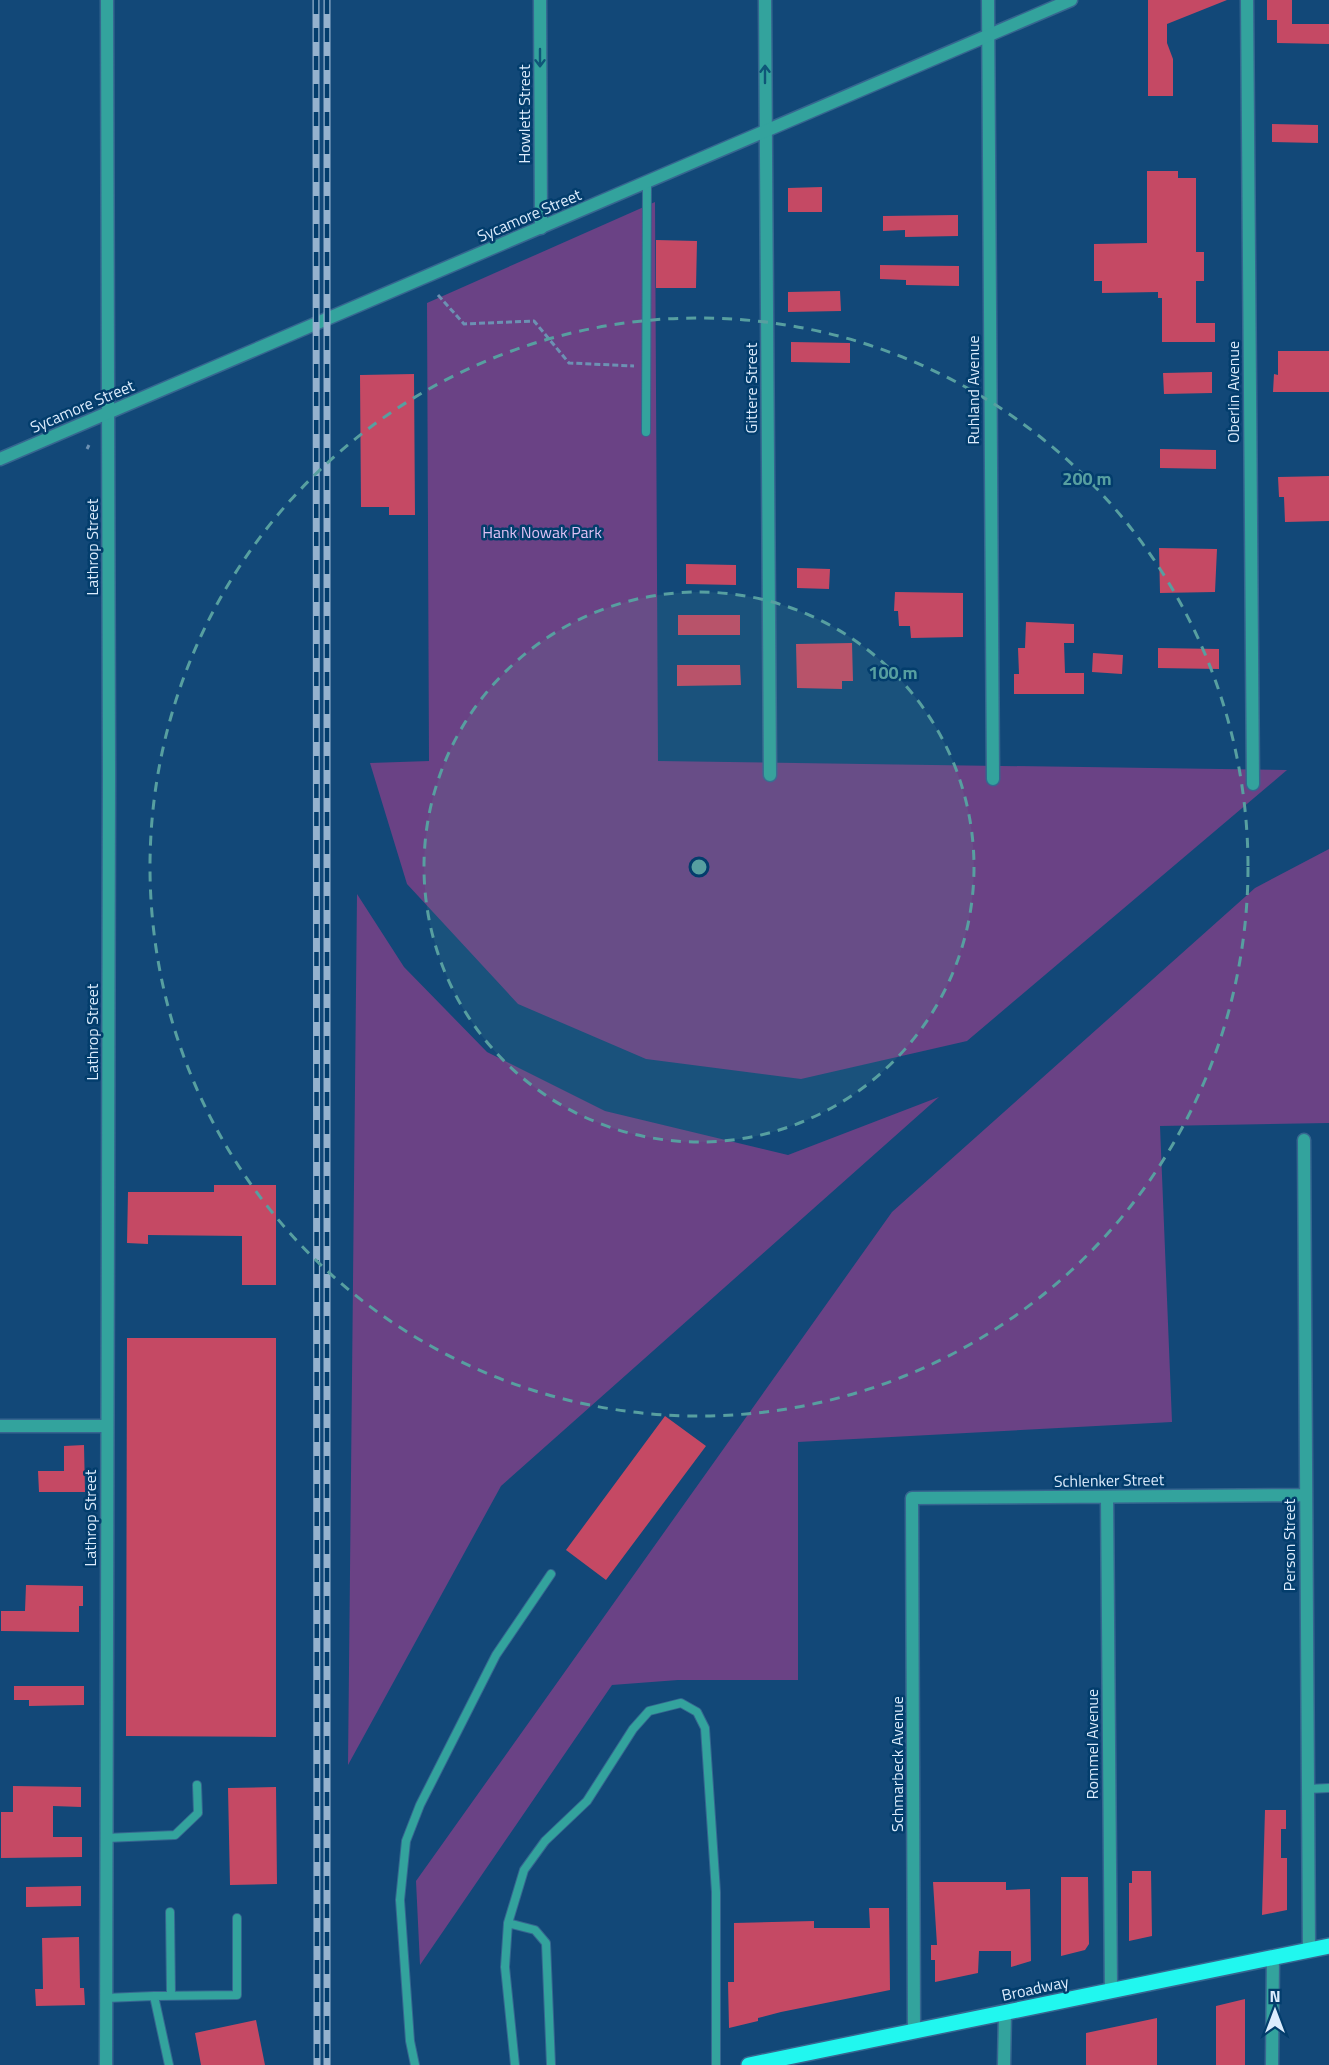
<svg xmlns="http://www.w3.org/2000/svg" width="1329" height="2065" font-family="'Titillium Web',sans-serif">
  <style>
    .green { fill: #6a4285 }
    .building { fill: #c54964 }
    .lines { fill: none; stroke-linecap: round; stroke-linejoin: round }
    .service-casing { stroke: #366690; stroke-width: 10 }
    .minor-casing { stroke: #366690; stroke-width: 15 }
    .tertiary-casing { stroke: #366690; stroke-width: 15 }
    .primary-casing { stroke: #366690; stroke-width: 18 }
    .path { stroke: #6c91b3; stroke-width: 3; stroke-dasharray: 6 3; stroke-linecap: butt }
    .service { stroke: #33a39d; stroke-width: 8 }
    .minor { stroke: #33a39d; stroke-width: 12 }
    .tertiary { stroke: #33a39d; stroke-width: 12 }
    .primary { stroke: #21f7ef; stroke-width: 15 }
    .rail-casing { stroke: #95b2ce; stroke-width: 7 }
    .rail { stroke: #033d6c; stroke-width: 4.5; stroke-dasharray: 14; stroke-linecap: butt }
    .oneway { stroke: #0f5678 }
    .ring { fill: none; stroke: #579fa0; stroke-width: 3; stroke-dasharray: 10 8 }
    .labels { text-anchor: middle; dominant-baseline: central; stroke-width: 5; stroke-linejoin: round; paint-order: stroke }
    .street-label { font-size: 16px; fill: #dcecfd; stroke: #033d6c }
    .park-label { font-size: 16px; fill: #dec1f4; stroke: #033d6c }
    .centre { fill: #579fa0; stroke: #033d6c; stroke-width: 3 }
    .ring-label { font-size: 18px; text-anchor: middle; font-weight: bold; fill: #579fa0; stroke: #033d6c; stroke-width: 5; stroke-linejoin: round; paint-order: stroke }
  </style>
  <rect width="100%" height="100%" fill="#124878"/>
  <path class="green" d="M655,202l3,559 629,9 -320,271 -166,38 -155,-20 -128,-55 -111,-120 -37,-121 59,-2 -2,-458z
    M1329,849v274l-169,3 12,296 -374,20v238h-120l-66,5 -192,280 -4,-84 476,-669 363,-324z
    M357,894l47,73 83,85 118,59 183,44 151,-58 -438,389 -153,279z"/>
  <path class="building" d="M1148,0h79l-60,24v19l6,16v37h-25z
    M1267,0h25v24h37v20l-52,-1v-23h-10z
    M1272,124l46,1v18l-46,-1z
    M1147,171h31v7h18v74h8v29h-8v42h19v19h-53v-44h-4v-6l-56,1v-12h-8v-37l53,-1z
    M822,187v25h-34v-24z
    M958,215v21l-53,1v-7l-22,1v-15z
    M656,240l41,1 -1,47h-40z
    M880,265l79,1v20l-53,-1v-5l-26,-1z
    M840,291l1,20 -53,1v-20z
    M791,342l59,1v20l-59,-1z
    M1278,351h51v41h-56l1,-18 4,1z
    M1212,372v21l-48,1 -1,-21z
    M414,374l1,141h-26v-8h-28l-1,-132z
    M1160,449l56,1v19l-56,-1z
    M1329,476v45l-44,1 -1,-25h-5l-1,-20z
    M1159,548l58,1 -2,43 -55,1z
    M686,564l50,1v20l-50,-1z
    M797,568l33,1 -1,20 -32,-1z
    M895,592l68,1v44l-52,1 -1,-12h-11l-1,-15h-4z
    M678,615h62v20h-62z
    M1026,622l48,2v19h-10l1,30h19v21h-70v-20h5l-1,-26h7z
    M852,643l1,38h-11v8l-45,-1 -1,-44z
    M1158,648l61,1v20l-61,-1z
    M1093,653l30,2 -1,19 -30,-2z
    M677,665h63l1,20 -64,1z
    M214,1185h62v100h-34v-49l-94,-1v9l-21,-1 1,-51h86z
    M127,1338h149v399l-150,-1z
    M665,1416l41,30 -100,134 -40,-30z
    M84,1445l1,47h-46l-1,-21h26v-25z
    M26,1585l57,1v20h-4v26l-78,-1v-20h24z
    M14,1686h70v19l-55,1v-6h-15z
    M13,1786l68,1v20l-28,-1v31h29v20l-81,1v-46h12z
    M276,1787l1,97 -47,1 -2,-97z
    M1265,1810h21v19h-5v29h6v52l-25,5z
    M1132,1871h19l1,65 -23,5v-58h3z
    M1061,1877h27l1,67 -4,6 -24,6z
    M933,1882h73v8l24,-1 1,72 -20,6v-16h-32l-1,22 -43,9v-22h-4v-15h6z
    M81,1886v20l-55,1v-20z
    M869,1908h20l1,82 -109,22 -23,6v3l-29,7 -1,-46h6v-59l80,-2v7h56z
    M79,1937l1,51h4l1,17 -49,1 -1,-17h8l-1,-51z
    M1245,1999v66h-29v-59z
    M1157,2018v47h-71v-32z
    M256,2020l9,45h-64l-6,-32z"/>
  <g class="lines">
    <defs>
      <path id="service" d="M646,432l1,-251
        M1308,1789l21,-1
        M106,1838l69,-3 23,-22 -1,-28
        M170,1912l1,84
        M508,1923l27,7 11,13 5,122
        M154,1996l83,-1v-77
        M106,1998l48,-2 15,69
        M415,2065l-5,-24 -10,-141 6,-59 14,-36 76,-150 55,-81
        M515,2065l-10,-98 3,-44 16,-53 21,-29 42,-40 46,-72 16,-18 32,-8 16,9 8,16 11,164v173"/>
      <path id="minor" d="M540,0l1,228
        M765,0l5,775
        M988,0l5,779
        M1247,0l6,784
        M1304,1140l5,810
        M0,1426h106
        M1107,1497l4,494
        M914,2031l-2,-533 394,-3
        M106,2065l3,-1290 -2,-775
        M1004,2065l1,-52
        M1272,2065l1,-108"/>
      <path id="tertiary" d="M0,459l1071,-459"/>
      <path id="primary" d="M749,2065l580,-119"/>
    </defs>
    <use href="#service" class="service-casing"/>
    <use href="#minor" class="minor-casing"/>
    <use href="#tertiary" class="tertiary-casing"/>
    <use href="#primary" class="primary-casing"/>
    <path class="path" d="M438,295l26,29 70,-3 35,42 65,3
      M87,449l2,-4"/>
    <use href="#service" class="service"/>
    <use href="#minor" class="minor"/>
    <use href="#tertiary" class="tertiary"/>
    <use href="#primary" class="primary"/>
    <defs>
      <path id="rail" d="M316,0l1,2065
        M327,0v2065"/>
    </defs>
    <use href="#rail" class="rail-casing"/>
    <use href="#rail" class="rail"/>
  </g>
  <defs><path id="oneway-shaft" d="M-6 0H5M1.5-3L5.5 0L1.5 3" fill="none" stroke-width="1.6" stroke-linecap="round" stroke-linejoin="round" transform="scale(1.5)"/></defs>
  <g class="oneway">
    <use href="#oneway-shaft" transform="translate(540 58) rotate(90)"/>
    <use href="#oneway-shaft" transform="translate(765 74) rotate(-90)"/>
  </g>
  <circle cx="699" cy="867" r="275" fill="#579fa0" fill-opacity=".12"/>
  <g class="ring">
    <circle cx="699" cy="867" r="275"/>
    <circle cx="699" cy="867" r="549"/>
  </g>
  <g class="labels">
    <g class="street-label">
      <text transform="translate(524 114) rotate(-90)">Howlett Street</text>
      <text transform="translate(529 215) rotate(-23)">Sycamore Street</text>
      <text transform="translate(751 388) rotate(-90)">Gittere Street</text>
      <text transform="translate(973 390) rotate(-90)">Ruhland Avenue</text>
      <text transform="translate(1233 392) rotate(-90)">Oberlin Avenue</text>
      <text transform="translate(82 406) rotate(-23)">Sycamore Street</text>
      <text transform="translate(92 547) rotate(-90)">Lathrop Street</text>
      <text transform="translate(92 1032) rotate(-90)">Lathrop Street</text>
      <text transform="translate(1109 1480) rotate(-1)">Schlenker Street</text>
      <text transform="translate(90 1518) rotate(-90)">Lathrop Street</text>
      <text transform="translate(1289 1545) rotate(-90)">Person Street</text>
      <text transform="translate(1092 1744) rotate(-90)">Rommel Avenue</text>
      <text transform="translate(897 1764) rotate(-90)">Schmarbeck Avenue</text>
      <text transform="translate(1035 1988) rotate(-12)">Broadway</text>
    </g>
    <g class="park-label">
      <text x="542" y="532">Hank Nowak Park</text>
    </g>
  </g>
  <circle cx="699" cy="867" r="9" class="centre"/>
  <g class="ring-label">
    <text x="1087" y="485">200 m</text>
    <text x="893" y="679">100 m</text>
  </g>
  <g transform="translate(1275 2011)" stroke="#033d6c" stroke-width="4.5" paint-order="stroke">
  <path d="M0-4.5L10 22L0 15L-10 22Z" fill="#dcecfd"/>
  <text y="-9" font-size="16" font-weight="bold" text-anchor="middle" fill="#dcecfd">N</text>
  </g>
</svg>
